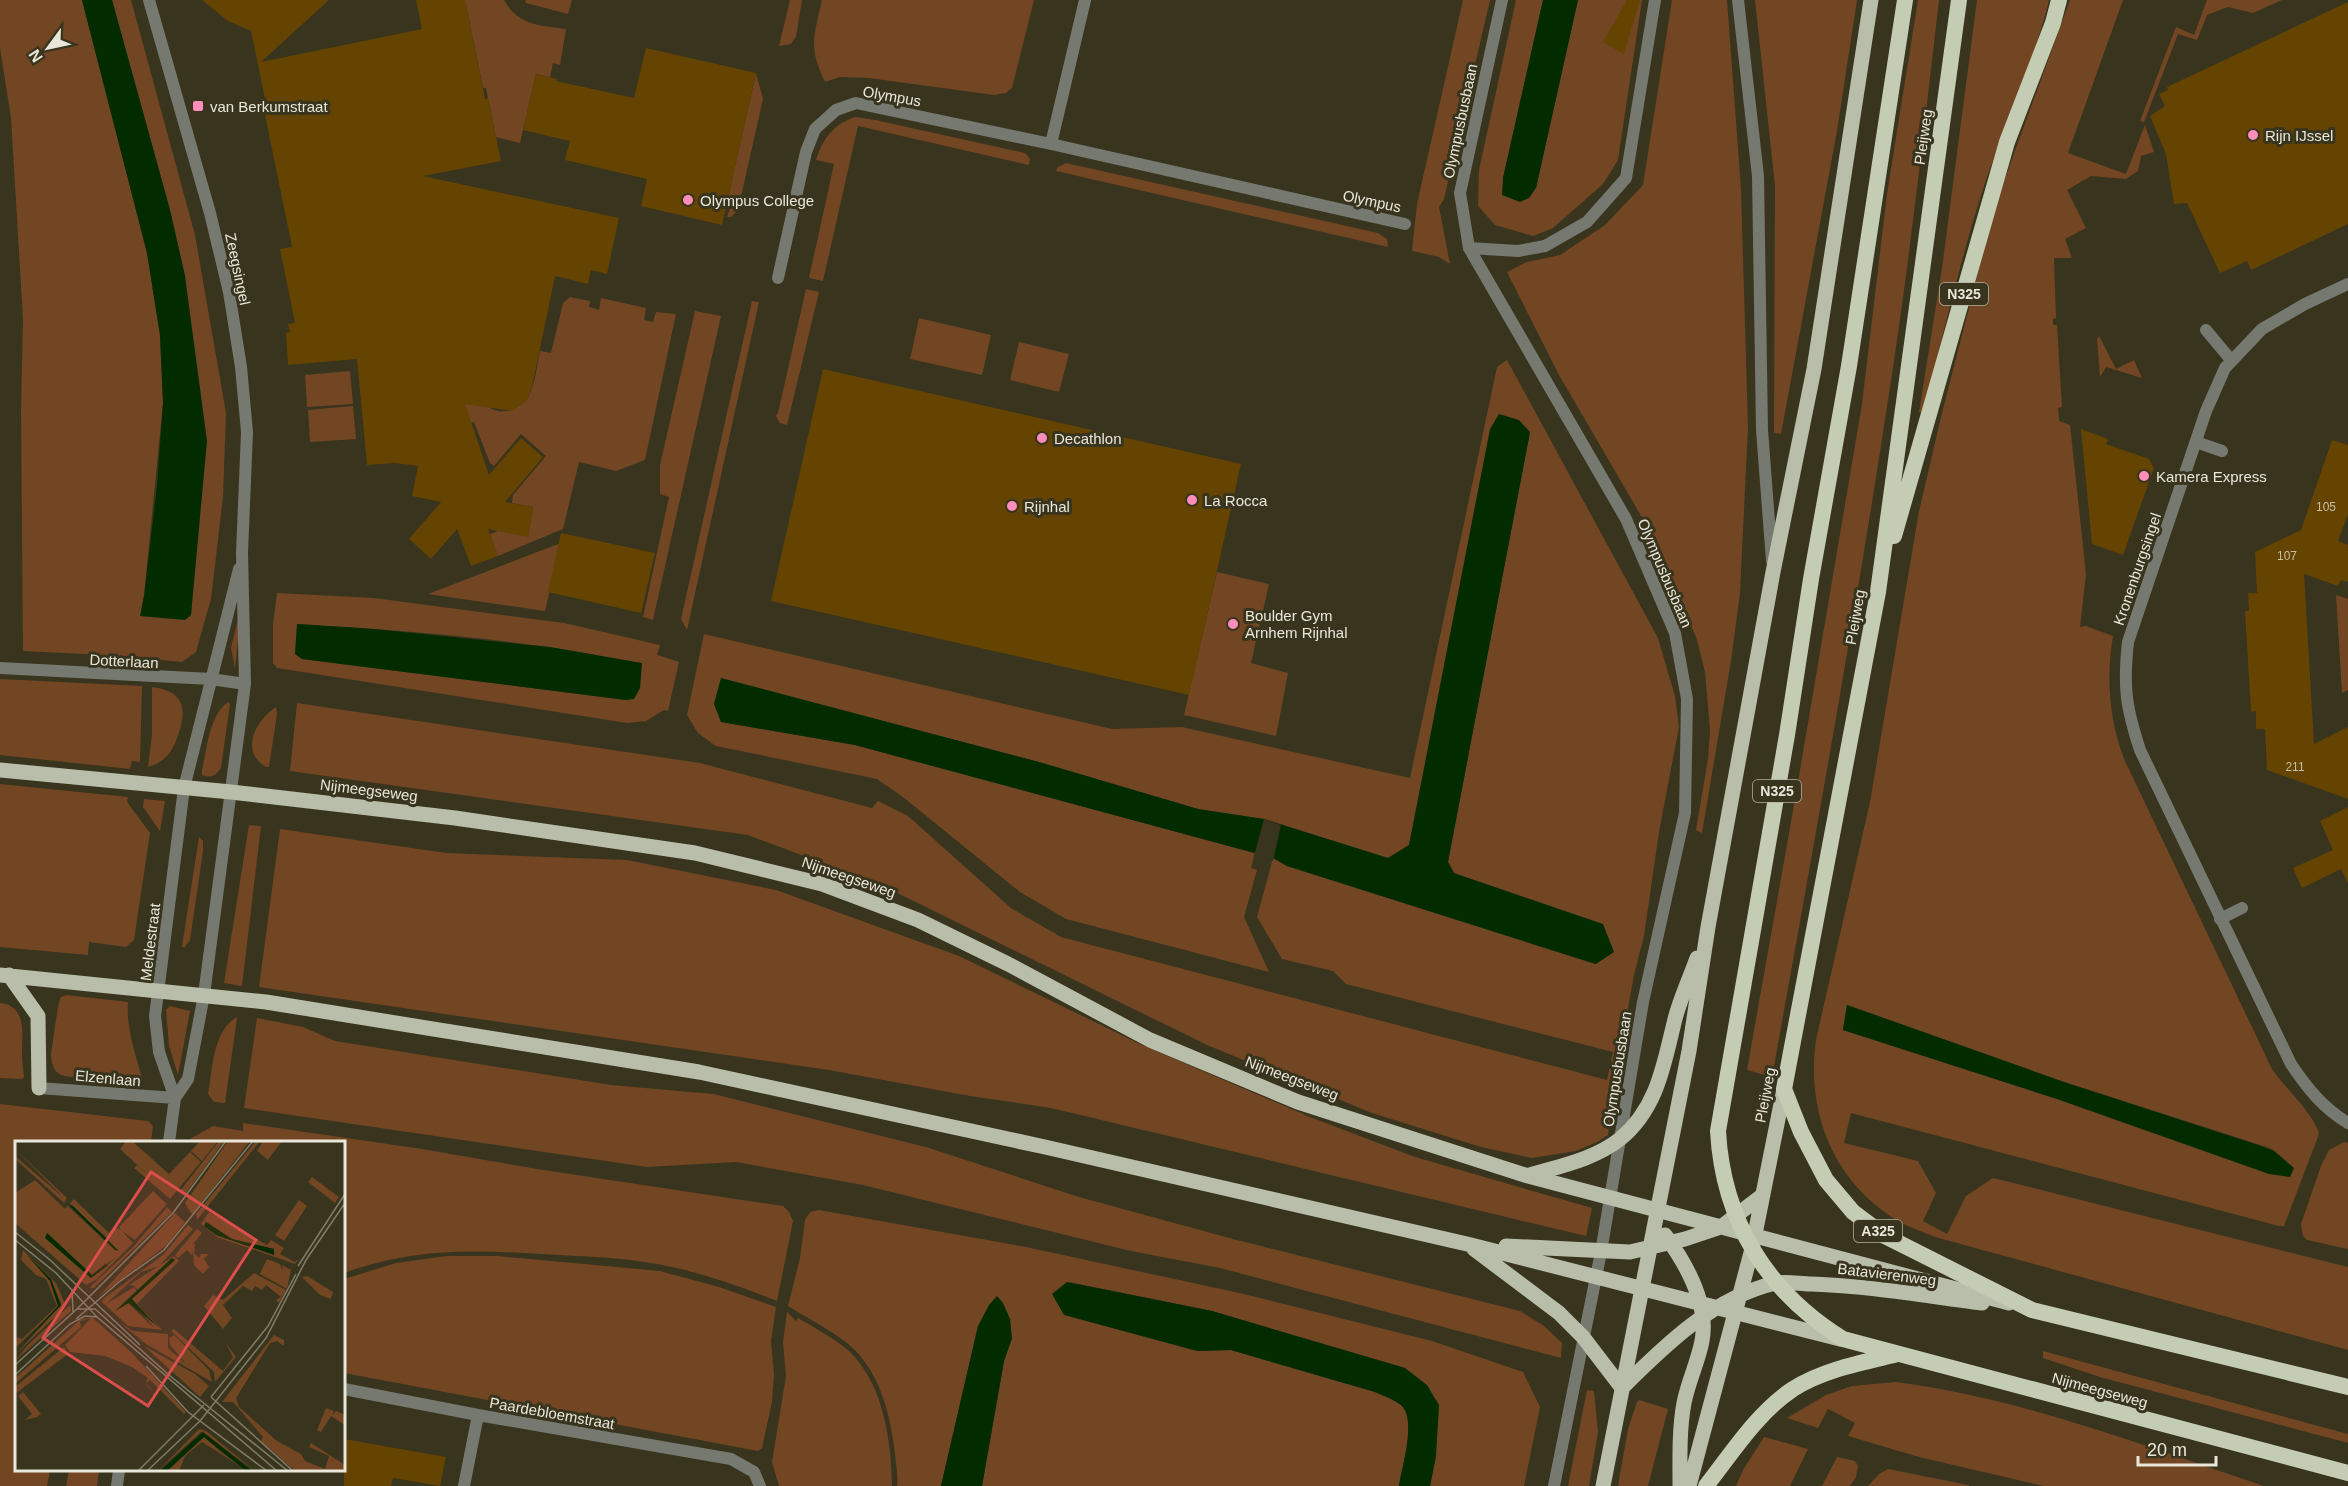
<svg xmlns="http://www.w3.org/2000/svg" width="2348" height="1486" font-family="Helvetica,sans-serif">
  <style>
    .green { fill: #724623; fill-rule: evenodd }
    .water { fill: #032b00 }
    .pier { fill: #38341e }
    .building { fill: #644400 }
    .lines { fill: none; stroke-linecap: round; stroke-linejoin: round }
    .service { stroke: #76796f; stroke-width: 12 }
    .minor { stroke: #76796f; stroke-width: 12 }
    .primary { stroke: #b8bea9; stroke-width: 15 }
    .trunk { stroke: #c5ccb4; stroke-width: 16 }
    .poi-dot { fill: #ff8eba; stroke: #38341e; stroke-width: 2 }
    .labels { text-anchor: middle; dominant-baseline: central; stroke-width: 6; stroke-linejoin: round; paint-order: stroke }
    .number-label { font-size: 12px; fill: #c8bea4 }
    .shield { fill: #38341e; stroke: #b4b1a2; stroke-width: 1.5 }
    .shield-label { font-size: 14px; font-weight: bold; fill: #e9e7da }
    .street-label { font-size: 15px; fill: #e9e7da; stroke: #38341e }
    .poi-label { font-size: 15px; fill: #e9e7da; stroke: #38341e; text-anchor: start }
    .inset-road { fill: none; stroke: #7f7c69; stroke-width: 1.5 }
    .view { fill: #da4e4c; fill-opacity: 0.15; stroke: #da4e4c; stroke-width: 3 }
    .inset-edge { fill: none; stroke: #e9e7da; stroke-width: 3 }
  </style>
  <rect width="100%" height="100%" fill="#38341e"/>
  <path class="green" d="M0,0h82l65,253 13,82 3,68 -19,193 -2,9 49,10 3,-51 -9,-288 -15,-66 -58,-210h19l64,235 31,178 -3,84 -12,102 -15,53 -14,10 -59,-6 -100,-5 -2,-241 2,-91 -12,-201 -11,-70z
    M465,0h39c15,26 36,25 62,29l-6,36 -7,-2 -3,14 -14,-3 -16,69 -24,-6 -10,-49h-3z
    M525,0h47l-4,14 -42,-11z
    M790,0h12l-6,37 -5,7 -12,2z
    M822,0h212l-22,88 -6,5 -12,2 -125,-17 -29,-1 -15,5c-17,-35 -11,-46 -3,-82z
    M1463,0h27l-46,199 -5,8 11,57 -11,-7 -27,-6 5,-47z
    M1516,0h27l-40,178 33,10 42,-188h64l-24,160 -15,24 -50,44 -20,8 -38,-11 -17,-19 1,-36z
    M1672,0h55l14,189 7,238 -8,166 -9,68 -29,172 -6,-3 12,-71 2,-29 -5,-58 -8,-32 -36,-90 -102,-175 -52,-103 20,-10 33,-7 45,-30 38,-40z
    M1755,0h102l-20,131 -56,303 -7,-1 1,-247z
    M1918,0h21c-16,138 -31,276 -53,413 -34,222 -74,443 -114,664l-25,-7 50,-282 65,-384 25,-210z
    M1977,0h72c-15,62 -42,120 -63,180 -25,76 -43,155 -63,233l-4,-1 23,-144z
    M2070,0h53l-55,153 58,21 19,-49 9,27 -13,4 -3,15 -12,8 -35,-3 -24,14 19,38 -21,11 7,19h-18l2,60 -3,1v6h4l5,82 -4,1 1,13 11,4 16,149 -6,53 6,-1 27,10c-7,43 -4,82 11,123l148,310c13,19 43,46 47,65l-35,92h-5l-428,-113 -7,30 74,18 18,32 -13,28 24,13 19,-38 27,-18 355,89v83l-413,-113c-14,-6 -30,-11 -42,-19 -61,-39 -87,-108 -77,-178l54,-238 49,-291 23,-98 54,-210zM1847,1005l217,77 209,67 -219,-51 -211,-68z
    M2207,0h75l-29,13 -25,-6 -21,8 -10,25 -19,-6 -34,88 -4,-1 36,-94 18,8z
    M756,73l7,26 -25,111 -7,7h-4l5,-14 -5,-1z
    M855,117l20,3 150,33 5,6 -1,6 -171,-39 -35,155 -14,-3 25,-114 -18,-4c7,-22 17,-35 39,-43z
    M1066,163l312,70 9,6 1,8 -332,-76 2,-4z
    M806,289l13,3 -32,133 -7,-2 -4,-7 2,-3z
    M570,297l20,4 -1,6 10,3 2,-12 45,10 -2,12 9,2 3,-10 20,2 -31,146 -29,11 -37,-9 -16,67 -65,27 -8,-22 8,-3 30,5 5,-29 -21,-4 1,-8 33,-39 -25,-22 -27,32 -4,-3 -16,-41 -26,9 26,-47c4,7 9,19 16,24 14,9 35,-1 40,-15 6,-13 7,-29 10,-42l11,2 12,-50z
    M752,301l7,1 -72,328 -6,-11z
    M695,311l26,5 -68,304 -10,-3 26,-120 -9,-3v-29z
    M919,318l72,17 -9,40 -72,-16z
    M2099,336l17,33 18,-9 8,18 -36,-11 -6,10 -3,-38z
    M1019,342l50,12 -10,38 -49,-12z
    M1507,360l151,278 17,58 4,31 -20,105 -15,104 -10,39 -14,77 -12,83 -11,7 -21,9 -44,7 -51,-11 -109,-34 -165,-68 -324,-159 -135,-51 -458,-64 7,-68 403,60 172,45 6,-7 30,15 103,92 50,29 546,143 6,-28 -267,-68 -13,-13 -51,-12 -25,-42 16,-59 14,8 308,98 18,-12 -159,-79 -6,-11 82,-430 -121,413 -21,13 -124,-39 -66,-10 -159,-47 -318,-83 -7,25 8,18 133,23 400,108 -4,15 6,2 -13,47 25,55 -203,-53 -46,-27 -117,-95 -26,-18 -161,-33 -18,-13 -11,-18 17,-81 408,95 70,-2 228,51 87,-411z
    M350,371l3,33 -46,3 -2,-32z
    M353,406l3,33 -46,3 -2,-32z
    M561,543l-16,68 -117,-17z
    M1217,572l52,12 -18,79 37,10 -12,63 -92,-21z
    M277,593l97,5 190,25 96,22 -3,10 22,7 -11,49 -4,-1 -18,11 -19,2 -350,-55 -4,-5v-39zM298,624c97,6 201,13 297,31l31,45 -324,-41 -7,-5z
    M2336,595l12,4v91l-6,3z
    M238,619l2,2 -5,48 -4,-21z
    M0,679l142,7 -2,76 -8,-1 -2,8 -130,-14z
    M152,687c26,3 36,16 28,42 -6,19 -11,32 -32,38l4,-32z
    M228,702l2,2 -9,64c-4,7 -11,11 -19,7v-5c5,-20 7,-55 26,-68z
    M276,707l1,7 -8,53h-3c-27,-16 -10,-47 10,-60z
    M0,784l128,13 -1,5 23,31 -16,107 -8,7 -37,-5 -1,13 -88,-8z
    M144,799l21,2 -5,30 -17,-24z
    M249,825l12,1 -19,160 -18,-3z
    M280,829l166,24 181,7 149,30 183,66 183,89 168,72 105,40 177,51 -6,28 -535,-128 -81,-12 -141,-26 -570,-83z
    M199,837l4,4v10l-13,89 -6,8 -2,-2z
    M67,995l61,7c-2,25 7,51 14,76 -4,3 -7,4 -13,4 -10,0 -60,-4 -68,-7 -8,-4 -10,-13 -10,-21l7,-48 3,-9z
    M0,1003c27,3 22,30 22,50 0,8 1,16 2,24l-2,2 -22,-1z
    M170,1006l20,5 -12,64 -9,-29 -3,-36z
    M235,1018h2l-12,85 -11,-1 -6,-8c5,-25 4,-60 27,-76z
    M257,1018l46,9 32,14 276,44 102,9 216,54 150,49 154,42 287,72 24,15 18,17 -1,15 -341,-90 -89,-17 -268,-66 -127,-23 -89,5 -403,-59z
    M0,1104l148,17 5,5 -2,16h-135v328h34l-3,16h-47z
    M243,1123l179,26 115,20 246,37 6,6 4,9 -16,80c-40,-16 -83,-31 -126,-38 -36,-6 -74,-7 -109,-9 -74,-4 -127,-6 -198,19v-131h-155l1,-3 23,-13 30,5z
    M2344,1142l4,1v106l-41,-9 -4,-4 -2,-12 20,-58 8,-16z
    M819,1210l207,37 218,47 188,47 91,31 17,35 -16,79h-94l6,-30 -31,-88 -193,-57 -144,-29 129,69 34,-1 144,42c9,4 18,7 26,13 16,14 1,61 -2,81h-417l22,-125 8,-23 -34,-12 -37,160h-44c1,-10 -1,-22 -2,-32 -5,-41 -15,-84 -48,-111 -18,-14 -40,-25 -59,-37l12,-48 5,-38 5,-8z
    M447,1256h50l163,15 59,16 57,20 -5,34 3,33 -2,28 -10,46 -4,3 -414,-78v-94l52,-16z
    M787,1312l9,9 2,-3c17,10 36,20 51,33 35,34 42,89 43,135h-113l-7,-24 14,-86 -3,-34z
    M2043,1351l305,83v9l-248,-66 -57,-19z
    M1896,1382c126,16 248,64 368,104h-220l-125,-29 -71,-21 7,-13 -27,-14 -10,19 -31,-10 39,-23 26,-9z
    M1587,1390l7,1 4,41 -9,54h-21z
    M1639,1400l29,9 -20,77h-30l10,-57 9,-27z
    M1764,1437l44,12 -18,37h-54l7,-16z
    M1837,1457l18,4 3,5 -2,11 -6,9h-28z
    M1888,1469l80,16 2,1h-102l11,-12z
    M69,1470h30l-2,16h-31z"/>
  <path class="water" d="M82,0h30l58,210 15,66 22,165 -16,174 -6,5 -45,-4 4,-20 13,-110 6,-83 -3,-68 -13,-82z
    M1543,0h35l-42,188 -7,10 -9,4 -18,-7 1,-17z
    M1499,414l20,6 11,12 -82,430 6,11 149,51 11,28 -18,12 -309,-98 -14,-8 -418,-113 -134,-23 -7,-18 7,-26 318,84 159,47 66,10 124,39 21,-13 81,-416z
    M297,624l77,5 176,18 92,16 -2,25 -6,11 -8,1 -324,-41 -7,-5z
    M1847,1005l217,77 209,68 21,18 -4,9 -21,-3 -215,-76 -211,-68z
    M1067,1282l145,29 193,57 22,17 12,20 -3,51 -6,30h-31c3,-20 18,-67 2,-81 -8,-6 -17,-9 -26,-13l-144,-42 -34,1 -133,-36 -12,-21z
    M997,1296l6,7 7,16 2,19 -8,23 -22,125h-41l37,-160 11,-21z"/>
  <path class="pier" d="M1264,819l17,6 -8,36 -19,-5z"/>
  <path class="building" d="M202,0h127l-68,62 161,-33 -6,-29h49l20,99 3,-1 13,63 -78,15 196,42 -12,56 -16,-4 -3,14 -33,-8 -23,111 -5,13 -14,11 -48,-7 24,71 32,-37 22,19 -38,45 28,5 -5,30 -40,-8 10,27 -27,10 -14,-37 -26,30 -22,-20 32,-37 -29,-6 6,-30 -23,-3 -28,2 -10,-106 -69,6 -2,-32 4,-1 -2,-8 7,-1 -15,-74 12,-2 -30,-147 3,-1 -14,-68 -23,-10z
    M1627,0h13l-16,54 -21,-12z
    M2348,2v222l-97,46 -4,-9 -27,12 -33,-70 -13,1 -8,-50 -16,-38 15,-10 -6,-12 9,-4 -1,-3z
    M646,48l110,25 -34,152 -81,-19 6,-27 -82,-19 5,-19 -47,-11 13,-56 21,5 -1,2 78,17z
    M823,369l418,95 -52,231 -418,-94z
    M2081,429l27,10 -2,5 43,15 5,9 -31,87 -31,-11z
    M2332,440l16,5v69l-10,27 10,4v37l-7,-2 -3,6 -34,-12 10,170 34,-17v72l-81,-29 -2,-41h-9v-18l-5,1 -6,-101h4l-1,-18h9l-2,-41 46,-22z
    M561,533l94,20 -14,60 -93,-21z
    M2348,807v76l-7,-14 -39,19 -9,-20 40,-18 -13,-29z
    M344,1439l102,18 -6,29 -47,-8 -2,8h-47z"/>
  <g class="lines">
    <path class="service" d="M1502,0l-42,193 9,55 157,271 49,114 12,66 -2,114 -42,189 -42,250 -47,234
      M1738,0l20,176 4,254 10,131
      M2206,330l25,30
      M2196,442l26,9
      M2220,919l22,-11"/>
    <path class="minor" d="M149,0l61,213 19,79 12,75 6,65 -5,121 3,131 -41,311 -16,84 -13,19
      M1051,144l34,-144
      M1469,248l49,3 27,-5 42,-24 39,-44 29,-178
      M778,278l28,-126 9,-23 21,-19 20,-7 195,41 354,80
      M2348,284l-43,20 -43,25 -37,39 -19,43 -78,231c-5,45 -2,65 12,108l151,314c16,24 32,44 57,59
      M0,668l211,11 34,5
      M39,1088l136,10
      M169,1142l6,-44 -16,-46 -4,-36 29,-228 55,-219
      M344,1389l134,26 253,44 23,13 6,14
      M117,1486l2,-16
      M464,1486l14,-71"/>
    <path class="primary" d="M0,770l231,22 224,26 240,35 127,31 96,36 90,44 142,76 148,62 230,74 481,127
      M0,975l266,27 433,70 346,75 422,97 373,95
      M9,975l29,41 1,72
      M1530,1175c30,-9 65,-16 90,-36 38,-31 44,-76 55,-120 5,-20 15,-41 22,-61
      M1665,1235c22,30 44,69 37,106 -4,21 -14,41 -18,62 -5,27 -4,56 -4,83
      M1506,1246l124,6 55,-13 36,-12 42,-32
      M1474,1249l85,64 24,24 39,51
      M1622,1388c43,-43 92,-91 154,-105 11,-2 25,1 36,1 57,2 114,12 170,19
      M1603,1486l86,-435 19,-124 65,-355 41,-203 57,-369
      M1689,1486l63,-237 32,-160"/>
    <path class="trunk" d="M1905,0l-56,366 -38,213 -24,156 -69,396c5,90 49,161 125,208l505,134
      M1959,0l-81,592 -94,497 17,43 25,48 27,32 32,24 147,74 316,77
      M1894,536l113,-394 46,-119 6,-23
      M1706,1486c26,-33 51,-73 87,-97 30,-19 67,-26 101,-34"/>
  </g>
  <g class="poi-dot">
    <rect x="192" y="100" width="12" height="12" rx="3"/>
    <circle cx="2253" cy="135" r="6"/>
    <circle cx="688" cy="200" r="6"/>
    <circle cx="1042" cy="438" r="6"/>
    <circle cx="2144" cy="476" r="6"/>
    <circle cx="1192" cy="500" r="6"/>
    <circle cx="1012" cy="506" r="6"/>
    <circle cx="1233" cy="624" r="6"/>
  </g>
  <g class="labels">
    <g class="number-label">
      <text x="2326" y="507">105</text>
      <text x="2287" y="556">107</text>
      <text x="2295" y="767">211</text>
    </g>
    <g class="shield">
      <rect x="1940" y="283" width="48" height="22" rx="4.5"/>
      <rect x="1753" y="780" width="48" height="22" rx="4.5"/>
      <rect x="1854" y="1220" width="48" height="22" rx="4.5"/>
    </g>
    <g class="shield-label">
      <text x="1964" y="294">N325</text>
      <text x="1777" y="791">N325</text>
      <text x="1878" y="1231">A325</text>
    </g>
    <g class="street-label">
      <text transform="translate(892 96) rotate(10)">Olympus</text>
      <text transform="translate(1460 121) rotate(-78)">Olympusbusbaan</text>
      <text transform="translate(1923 137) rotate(-82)">Pleijweg</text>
      <text transform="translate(1372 201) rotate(12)">Olympus</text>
      <text transform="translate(238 269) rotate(78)">Zeegsingel</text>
      <text transform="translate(2137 569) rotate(-71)">Kronenburgsingel</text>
      <text transform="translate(1665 573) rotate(67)">Olympusbusbaan</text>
      <text transform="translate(1855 617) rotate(-80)">Pleijweg</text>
      <text transform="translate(124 661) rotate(3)">Dotterlaan</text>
      <text transform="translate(369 790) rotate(7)">Nijmeegseweg</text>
      <text transform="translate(849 877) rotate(19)">Nijmeegseweg</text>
      <text transform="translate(150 942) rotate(-83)">Meldestraat</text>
      <text transform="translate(1617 1069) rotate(-81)">Olympusbusbaan</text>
      <text transform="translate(108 1078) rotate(5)">Elzenlaan</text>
      <text transform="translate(1292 1078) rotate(21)">Nijmeegseweg</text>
      <text transform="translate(1765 1095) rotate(-79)">Pleijweg</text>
      <text transform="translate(1887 1274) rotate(7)">Batavierenweg</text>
      <text transform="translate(2100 1390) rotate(15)">Nijmeegseweg</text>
      <text transform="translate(552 1413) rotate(10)">Paardebloemstraat</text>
    </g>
    <g class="poi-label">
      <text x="210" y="106">van Berkumstraat</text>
      <text x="2265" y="135">Rijn IJssel</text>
      <text x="700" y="200">Olympus College</text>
      <text x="1054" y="438">Decathlon</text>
      <text x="2156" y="476">Kamera Express</text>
      <text x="1204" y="500">La Rocca</text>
      <text x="1024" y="506">Rijnhal</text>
      <text x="1245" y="615">Boulder Gym<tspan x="1245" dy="17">Arnhem Rijnhal</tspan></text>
    </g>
  </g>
  <g transform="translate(15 1141)">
    <rect width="330" height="330" fill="#38341e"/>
    <path d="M111,0h6l37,33 21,-22 11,10 -31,37 -36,-31 3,-3 22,20 -39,-36zM185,0h18l-16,20 -11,-10zM204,0h5l-39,54 -6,-3zM213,0h22l-58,74 -7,-12zM241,0h4l-63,79 -1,-6zM248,0h19l-14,19 -11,-9zM0,8l52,49 -3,5 -49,-44v-3l49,42zM297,36l27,20 -4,6 -27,-21zM20,39l30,29 9,-10 35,34 6,-6 6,3 -2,-3 34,-36 14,13 -32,36 -13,-9 11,12 -37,37 -10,5 -71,-62v-30zM54,63l38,34 8,12 -46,-43zM32,92l45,42 14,-12 2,3 -17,12zM284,59l8,6 -23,35 -9,-6zM152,66l5,5 -78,76h-5l44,-41zM194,71l58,33 4,-5 13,8 -4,6 15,8 5,-4 -5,6 -78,-27 -16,-13zM191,81l26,17 42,10v6l-58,-20 -12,-9zM160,72l10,9 -18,23 -69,52zM173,84l5,4 -34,37 -18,6 -35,32 28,-17 3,4 -9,12 27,26 -23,-30 43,-39 -3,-2 -34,32 -4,-4 -5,-1 45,-29 5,5 -42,43 25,26 -34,-4 -26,-24 1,-3 60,-44zM182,88l5,4 -10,12 3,-2 -1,10 5,5 2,-4h8l-5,5 5,8 -6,7 -9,-9 -1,-14 -1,4 -5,-5 -9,8 -3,-3zM8,109l33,33 10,23 -51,49 46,-50 -10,-26 -24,-24 23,26 9,25 -44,42 2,-11 5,2 35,-33 -11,-27 -10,-4 -15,-15zM252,118l13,5 3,7 -1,-6 9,5 -4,19 -27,-15zM239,132l32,17 -7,13 -3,-3 5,-3 -15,-12 -4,5 -7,-4 -3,5 -9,-5 -20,19 9,13 -9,11 -19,-23 9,-11 10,5zM292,135l26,16 -2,7 -11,-4 -18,-18zM55,164l1,6 -56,50 12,-15zM77,176l40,36 54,59 -2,2 -34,-34 -4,3 8,10 1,4 -4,5 3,-9 -7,-7 -1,-4 2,-4 -16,-11 -27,-11 -35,-4 -5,-7 26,-27 -11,3 1,6 -66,57v-6l65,-58zM104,181l14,9 35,3v14l18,16 -16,-19 -1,-7 5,-3 35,35 3,12 -66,-38zM159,188l49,42 10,-14 -8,-15 11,15 -21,25 -1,-10 -43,-41zM259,194l10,5v6l-7,-5 -7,2 -34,55 3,9 38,34 24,13 4,7 20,8 4,-13 -20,-9 2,-4 34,22v6h-50l-34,-30 2,-4 -30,-35h-11zM129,205l51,28 14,12 -9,11zM49,206l4,7 -53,40v-7zM8,251l18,22 -4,3 -12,3 7,-6 -14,-18zM311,267l8,3 -1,4 3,-4 9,4v10l-14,-9 -10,16 -4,-2zM184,288l7,2 49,40 -54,-39 -43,39zM189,296l16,14 23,17 -41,-26 -17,14 -6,15h-12z" fill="#724623" fill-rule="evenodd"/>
    <path d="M53,63l5,2 46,45 -4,-1zM191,81l26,17 42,10v6l-58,-20 -12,-9zM32,92l45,42 25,-18 -26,21 -46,-40zM12,114l24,24 10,26 -46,47 43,-46 -8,-25zM157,117l3,2 -43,39 26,28 -29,-24 -14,8zM188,291l18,14 31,25h-6l-42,-34 -37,34h-7z" fill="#032b00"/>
    <path class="inset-road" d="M0,91l34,27 91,86M0,99l41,33 41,44M283,125l47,-72M57,148l1,23M62,168l96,-96 53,-72M61,178l43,-37 45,-32 89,-109M0,224l62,-56h18l74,66 119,96M131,225l42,46 79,59M0,234l55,-51 15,-8 12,1 180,154M196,256l57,-71 28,-52M196,256l82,74M185,280l66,-83 40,-78 39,-57M123,330l66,-66M132,330l53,-50"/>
    <path class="view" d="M136,31l105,68 -108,166 -105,-68z"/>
    <rect width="330" height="330" class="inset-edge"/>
  </g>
  <g transform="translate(48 48) rotate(237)" stroke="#38341e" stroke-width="4.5" paint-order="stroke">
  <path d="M0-4.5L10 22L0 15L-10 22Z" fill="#e9e7da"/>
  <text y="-9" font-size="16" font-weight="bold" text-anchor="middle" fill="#e9e7da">N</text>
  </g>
  <path d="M2138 1456v9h78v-9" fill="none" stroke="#e9e7da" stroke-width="3"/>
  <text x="2147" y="1456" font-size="18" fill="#e9e7da" stroke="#38341e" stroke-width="4.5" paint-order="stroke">20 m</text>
</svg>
